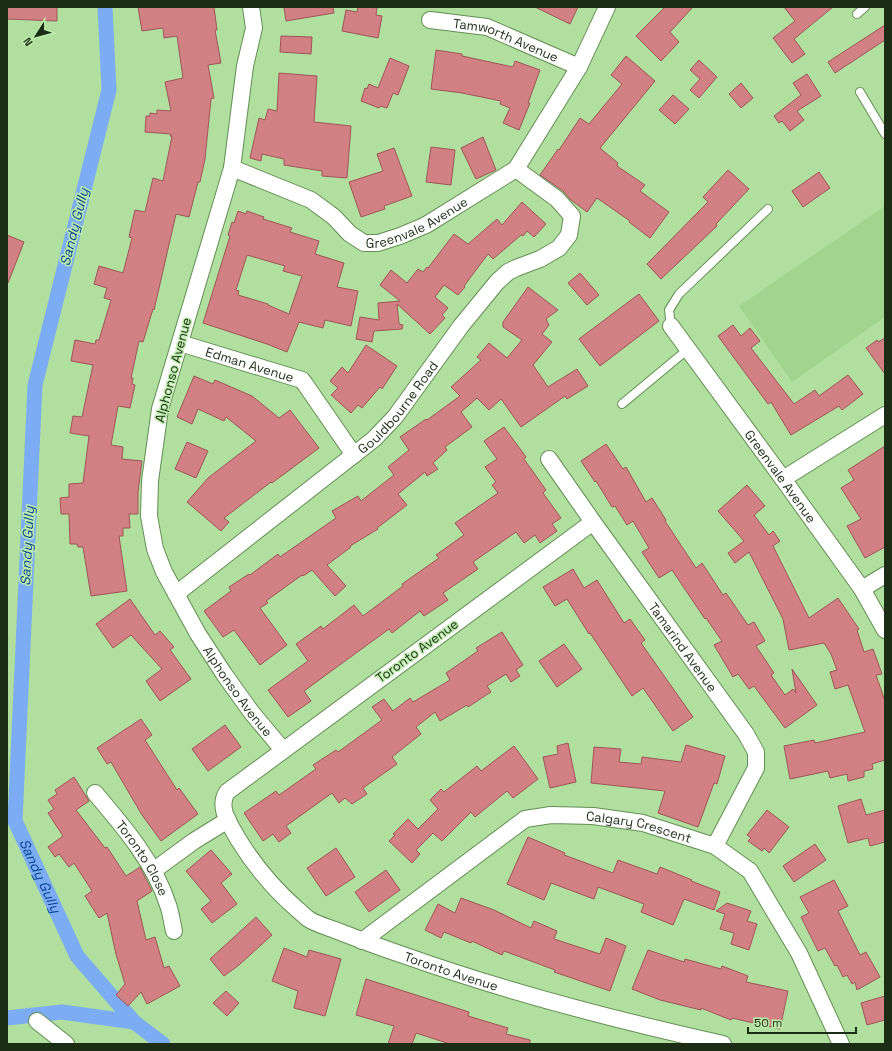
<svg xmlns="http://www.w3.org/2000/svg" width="892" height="1051" font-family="'Space Grotesk',sans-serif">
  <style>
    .built { fill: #a1d48e }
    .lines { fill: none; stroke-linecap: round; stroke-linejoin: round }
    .canal { stroke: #7cacf3; stroke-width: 15 }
    .building { fill: #d18184; stroke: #9f5458; fill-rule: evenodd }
    .lane-casing { stroke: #638f53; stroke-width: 10 }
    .street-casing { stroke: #638f53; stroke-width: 18 }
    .lane { stroke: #fff; stroke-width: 8 }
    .street { stroke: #fff; stroke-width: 16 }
    .labels { text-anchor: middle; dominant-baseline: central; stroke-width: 3; stroke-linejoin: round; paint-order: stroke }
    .street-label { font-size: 13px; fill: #1b2d14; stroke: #bdecac }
    .water-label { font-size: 14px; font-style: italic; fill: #084592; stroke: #bdecac }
  </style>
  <rect width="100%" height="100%" fill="#b0df9f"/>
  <path class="built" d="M885,206v111l-93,65 -53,-76z"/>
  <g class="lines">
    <g class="canal">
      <path id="s1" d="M105,7l4,83 -74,295 -20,436 62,135 57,66 29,22"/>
      <path d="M7,1018l55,-6 72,10"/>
    </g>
  </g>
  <path class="building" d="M7,7h50v14l-50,-2z
    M138,7h76l3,23h-2l6,33 -13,2 6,33 -3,1 -6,60 -5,23h-2l-9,35 -13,-3 -22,96 -1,-1 -10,33 -4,-1 -8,37h2l-1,6 3,1 -5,23 -12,-2 -7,39 12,2 -1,12 20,2 -4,31v22h-9l1,14h-7v8h-4l8,55 -36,5 -8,-49h-5l-1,-3h-7l-1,-30h-8l-1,-16 9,-1v-13l14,-1 6,-47 -19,-3 3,-17 9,1 11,-52 -22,-4 4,-21 20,4 1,-4h3l12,-40 -7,-2 3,-10 -13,-4 5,-18 24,7 9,-35 -3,-1 6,-27 10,2 8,-34 10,3 9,-45h-2l1,-2 -26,-2 1,-16h4v-3l7,1v-4l14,1 -6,-29 18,-4 -6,-42 -13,2 -1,-10 -21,3z
    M284,7h49l1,6 -48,8z
    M358,7h19l-1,8 6,1 -4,22 -36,-7 4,-21 11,2z
    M535,7h43l-8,17z
    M665,7h28l-23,25 9,10 -18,19 -25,-25z
    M784,7h49l-39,32 11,15 -13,9 -19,-25 22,-17z
    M885,25v15l-50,33 -7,-11z
    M281,36l31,1 -1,17 -31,-2z
    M436,50l26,4v2l51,11 2,-6 25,9 -12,33h2l-11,27 -16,-7 7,-15 -10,-4 1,-3 -39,-8 -31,-4z
    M626,56l29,25 -55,67 18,15 -1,3 28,19 -5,6 29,21 -19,26 -21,-16 1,-1 -33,-23 -10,14 -16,-12 -8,-9 -23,-16 18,-26 1,1 21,-32 9,6 33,-40 -11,-9z
    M390,58l19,8 -11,29 -5,-2 -6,15 -7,-2 -1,2 -18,-7 4,-13 2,1 2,-5 9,4z
    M699,60l18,17 -18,21 -9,-8 10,-11 -10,-9z
    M279,73l38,3 -3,46 37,4 -4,52 -25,-2v-5l-38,-6v-6l-22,-5 -1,7 -11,-3 9,-40 6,2 3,-11 9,2z
    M807,74l14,22 -24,15 7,9 -14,11 -8,-10 -3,2 -5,-7 27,-21 -8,-12z
    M741,83l12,15 -12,10 -12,-14z
    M673,95l16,14 -14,15 -16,-14z
    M483,137l13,33 -20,9 -15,-31z
    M431,147l24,3 -4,35 -25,-3z
    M394,148l18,48 -28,10 1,3 -24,8 -12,-35 34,-11 -6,-17z
    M728,170l21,19 -33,35 1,2 -56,53 -14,-15 61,-62 -5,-5z
    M819,172l11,16 -27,19 -11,-16z
    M522,202l24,22 -12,13 -7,-6 -4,5 -2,-1 -28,24 -5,-5 -24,32 1,1 -7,8 -14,-10 -9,12 13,11 -6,7 3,3 -15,16 -33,-30 2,20 4,1 -1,4 -28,2 -2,11 -16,-3 4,-22 19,3 -1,-17 22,-2 -20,-16 11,-15 16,13 11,-14 5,3 4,-5 1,1 26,-34 14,10 29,-25 5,6z
    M238,211l8,3 1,-3 17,6 -1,2 29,9 -2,4 29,9 -4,13 29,9 -7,24 21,4 -7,35 -26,-6 -2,8 -24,-6 -12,30 -20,-8 -64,-21 27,-87 -2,-1 4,-13 2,1zM247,255l38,11 -2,5 19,5 -13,38 -21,-9v-1l-30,-9 1,-4 -3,-1z
    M7,235l17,7 -16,41h-1z
    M580,273l19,22 -12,10 -19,-22z
    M528,287l30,23 -12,9 3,6 -7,9 10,8 -19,23 15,22 29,-18 11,17 -21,13 -2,-3 -44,31 -20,-28 -12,11 -12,-12 -16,14 11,15 -27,20 2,3 -14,13 5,6 -11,7 -2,-4 -27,22 9,11 -30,23 1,1 -28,17 1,1 -24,18 19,21 -11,10 -23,-26 -9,6 -1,-1 -36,26 2,2 -8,5 27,37 -27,20 -26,-35 -11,7 -19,-26 27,-20 -2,-4 20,-13 1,1 28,-21 2,3 56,-39 -4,-7 26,-15 3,5 33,-26 -6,-8 21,-17 -9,-13 26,-18 1,1 33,-24 -9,-9 30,-27 -4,-3 12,-14 18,15 15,-18 -19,-13v-5z
    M639,294l20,27 -59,45 -21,-27z
    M733,325l8,11 9,-8 10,13 -9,7 43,56 21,-14 4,6 29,-21 15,19 -21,16 -3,-4 -48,29 -20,-33 -3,2 -50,-68z
    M885,338v36l-19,-26 11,-8 1,2z
    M366,345l31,21 -15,23 -2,-2 -18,21 -4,-3 -7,8 -20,-18 7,-7 -8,-7 12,-14 6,6z
    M194,376l19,8 2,-4 37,16 27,22 11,-8 29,38 -47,35 -1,-1 -47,36 5,4 -8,9 -34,-29 21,-24 48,-37 -30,-24 -2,4 -26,-12 -6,15 -15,-7z
    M504,427l22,30 -2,2 22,31 -3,3 18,25 -9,6 5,7 -17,12 -5,-8 -11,8 -8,-11 -43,30 5,7 -35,24 5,7 -24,16 -4,-5 -28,22 -3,-4 -85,62 7,10 -23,16 -20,-27 40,-29 -12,-17 25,-18 2,3 31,-24 9,11 40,-30 -1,-2 37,-26 -3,-3 28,-20 -9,-12 43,-30 -6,-8 4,-3 -11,-15 12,-8 -13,-18z
    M187,442l21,9 -12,27 -21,-9z
    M606,444l17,25 3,-2 20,35 6,-4 14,22 -1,1 31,47 6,-5 21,32 3,-2 22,32 6,-3 11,19 -9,5 18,27 -3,2 14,20 8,-6 3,4 -4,-24 25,36 -32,23 -31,-42 -5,3 -11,-15 -5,3 -19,-32 8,-4 -16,-23 -1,1 -33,-49 -13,8 -17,-26 7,-4 -16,-27 -6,4 -12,-19 -3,1 -16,-26 -1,1 -14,-21z
    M885,446v101l-20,11 -18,-32 14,-7 -20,-31 13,-8 -6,-10z
    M747,485l18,21 -11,9 15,20 4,-4 7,10 -7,5 36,72 29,-20 21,31 -2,1 7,22 9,-3 9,25 -6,1 9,26v59l-13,4 1,5 -9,2v6l-16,4 -1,-7 -17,4 -2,-7 -38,8 -6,-33 30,-6 1,3 50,-11 -17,-47 -13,4 -5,-17 7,-2 -6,-16 -7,-11 -35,7 -6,-31 -34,-67 -14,11 -7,-10 16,-12 -26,-30z
    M573,569l11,19 13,-8 27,43 6,-4 15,21 -4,3 52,74 -20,14 -30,-43 -11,8 -42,-63 -1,1 -22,-35 -12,7 -12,-19z
    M130,599l25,36 5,-4 14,16 -4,3 21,29 -31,22 -14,-20 16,-12 -31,-34 -18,13 -17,-24z
    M502,632l21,33 -7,5 4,6 -9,6 -5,-8 -19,12 4,6 -23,15 -1,-2 -27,16 -5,-9 -19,15 5,7 -29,23 5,7 -34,24 4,6 -15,10 -7,-6 -6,5 -7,-10 -46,33 5,7 -12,9 -6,-8 -10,7 -19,-28 32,-22 3,4 37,-26 -3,-4 23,-15 2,2 44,-32 -10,-13 12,-8 9,12 17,-13 3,4 37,-22 -4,-7 32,-22 -2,-3z
    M564,644l18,25 -25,18 -18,-26z
    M141,719l11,16 -7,5 32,50 2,-2 19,26 -37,27 -19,-26 -31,-53 -4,2 -10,-16z
    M225,725l16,22 -33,24 -16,-22z
    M568,743l8,39 -26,6 -7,-31 15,-3 -1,-8z
    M686,745l39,11 -8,28 -3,-1 -16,44 -40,-14 7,-22 -74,-8 3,-36 27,2 -2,13 22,2 1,-7 39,5z
    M514,746l24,33 -25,19 -6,-7 -32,26 -4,-5 -29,29 -9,-8 -17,17 4,4 -8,9 -23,-22 6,-6 -2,-1 15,-15 10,10 20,-20 -8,-9 11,-11 3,3 33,-26 4,5z
    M74,777l15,24 -13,9 29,38 2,-1 19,29 14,-9 12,24 -15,10 9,39 9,-3 9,31 5,-2 11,20 -33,18 -6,-12 -13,14 -12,-11 9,-11 -9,-30 -9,-41 -8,5 -14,-22 7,-5 -18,-28 -5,4 -10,-13 -4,3 -7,-10 15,-11 -15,-23 6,-4 -6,-9 9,-6 -2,-4z
    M861,799l5,16 19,-5v32l-15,4 -2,-8 -20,5 -10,-37z
    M767,810l22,17 -20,26 -5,-5 -2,3 -14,-10 3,-3 -4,-3z
    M528,837l37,16 -1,2 49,18 5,-13 39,14 3,-7 32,13 -1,1 29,11 -6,18 -30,-11 -11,26 -32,-13 3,-8 -46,-17 -4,12 -43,-16 -7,17 -37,-16z
    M815,844l11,16 -32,22 -11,-16z
    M336,848l19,29 -29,19 -19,-28z
    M211,850l21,24 -11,9 16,21 -25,19 -11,-14 10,-8 -25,-30z
    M386,870l14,20 -31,22 -14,-20z
    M834,880l14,26 -10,5 22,44 6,-3 14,25 -23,13 -2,-8 -3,2 -5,-9 -4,2 -6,-12 -2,1 -10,-18 -7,3 -17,-34 8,-4 -9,-16z
    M461,898l33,12 37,18 3,-7 23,10 -3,8 46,15 6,-16 20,8 -16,45 -56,-19 1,-2 -51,-19 -2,4 -30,-14 -1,2 -27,-11 -3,6 -16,-8 13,-26 17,9z
    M727,903l24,8 -4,10 10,3 -8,26 -18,-6 3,-11 -14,-4 5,-15 -9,-3z
    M256,917l16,18 -33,30 -15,11 -14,-17z
    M284,948l23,9 2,-7 32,9 -16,57 -31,-8 4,-17 -26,-10z
    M648,950l36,12 1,-3 36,10 1,-3 26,10 -2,6 42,9 -8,38 -48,-11 -1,2 -30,-12v2l-41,-10 -28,-11z
    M366,979l103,33 -1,4 40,12 -2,6 24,6v4h-80l-34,-11 -4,11h-24l6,-18 -38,-11z
    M226,991l13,12 -12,13 -14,-13z
    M885,996v24l-18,5 -6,-22z"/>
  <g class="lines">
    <defs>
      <path id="lane" d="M857,14l8,-7
        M860,92l25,42
        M671,326l-2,-16 10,-16 89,-85
        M622,404l65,-54"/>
      <g id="street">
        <path id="s2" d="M251,7l3,21 -9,38 -13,102 -72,241 -10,72 -1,35 6,33 9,23 34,62 26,40 28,39 31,37"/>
        <path id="s3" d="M430,20l57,7 92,40"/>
        <path id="s4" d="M232,168l79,32 23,17 16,17 14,9h14l22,-7 26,-11 90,-56 63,-102 28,-60"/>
        <path id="s5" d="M671,326l112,153 79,110 23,41"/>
        <path id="s6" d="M180,343l122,37 3,4 49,71"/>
        <path id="s7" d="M549,459l44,63 153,212 10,18v16l-41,78"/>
        <path d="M783,479l102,-64"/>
        <path id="s8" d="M593,522l-366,270c-10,16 3,32 11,47 16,26 37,51 60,71 4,3 7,7 12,10 7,4 17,7 25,10 23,9 47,18 71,26 104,37 209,64 317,88"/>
        <path d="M862,589l23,-14"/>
        <path id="s9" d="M176,594l198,-155 21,-22 66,-91 36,-44 11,-10 8,-4 24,-9 19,-11 10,-13 3,-19 -15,-17 -41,-30"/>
        <path id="s10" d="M95,793c28,33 60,70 73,112 3,8 4,18 6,26"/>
        <path d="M153,871l41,-30 34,-21"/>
        <path id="s11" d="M362,941l163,-122 26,-4 42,1 50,7 72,23 35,25 49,82 42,91"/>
        <path d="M37,1021l29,23"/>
      </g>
    </defs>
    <use href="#lane" class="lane-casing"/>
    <use href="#street" class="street-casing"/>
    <use href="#lane" class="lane"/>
    <use href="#street" class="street"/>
  </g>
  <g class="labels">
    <g class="street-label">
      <text stroke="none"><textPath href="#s3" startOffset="79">Tamworth Avenue</textPath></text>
      <text stroke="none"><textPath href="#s4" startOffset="211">Greenvale Avenue</textPath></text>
      <text stroke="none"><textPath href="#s6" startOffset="73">Edman Avenue</textPath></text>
      <text transform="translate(173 370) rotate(-75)">Alphonso Avenue</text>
      <text stroke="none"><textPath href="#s9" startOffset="291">Gouldbourne Road</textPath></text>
      <text stroke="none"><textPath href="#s5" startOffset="186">Greenvale Avenue</textPath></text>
      <text stroke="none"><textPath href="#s7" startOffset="231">Tamarind Avenue</textPath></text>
      <text transform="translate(417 651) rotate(-36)">Toronto Avenue</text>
      <text stroke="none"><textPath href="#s2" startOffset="721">Alphonso Avenue</textPath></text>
      <text stroke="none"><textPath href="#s11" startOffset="319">Calgary Crescent</textPath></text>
      <text stroke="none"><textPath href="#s10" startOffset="81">Toronto Close</textPath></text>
      <text stroke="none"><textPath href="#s8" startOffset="765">Toronto Avenue</textPath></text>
    </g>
    <g class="water-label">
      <text transform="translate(74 227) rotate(-76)">Sandy Gully</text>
      <text transform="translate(27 546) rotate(-87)">Sandy Gully</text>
      <text stroke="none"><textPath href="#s1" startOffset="884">Sandy Gully</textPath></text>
    </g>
  </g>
  <rect width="892" height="1051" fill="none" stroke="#1b2d14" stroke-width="16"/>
  <g transform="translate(36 36) rotate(234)" stroke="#bdecac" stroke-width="3" paint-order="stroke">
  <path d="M0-3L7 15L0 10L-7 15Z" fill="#1b2d14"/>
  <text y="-6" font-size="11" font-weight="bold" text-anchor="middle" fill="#1b2d14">N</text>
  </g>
  <path d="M748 1027v6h108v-6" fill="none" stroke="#1b2d14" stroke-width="2"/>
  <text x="754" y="1027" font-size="12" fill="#1b2d14" stroke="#bdecac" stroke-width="3" paint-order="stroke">50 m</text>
</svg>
